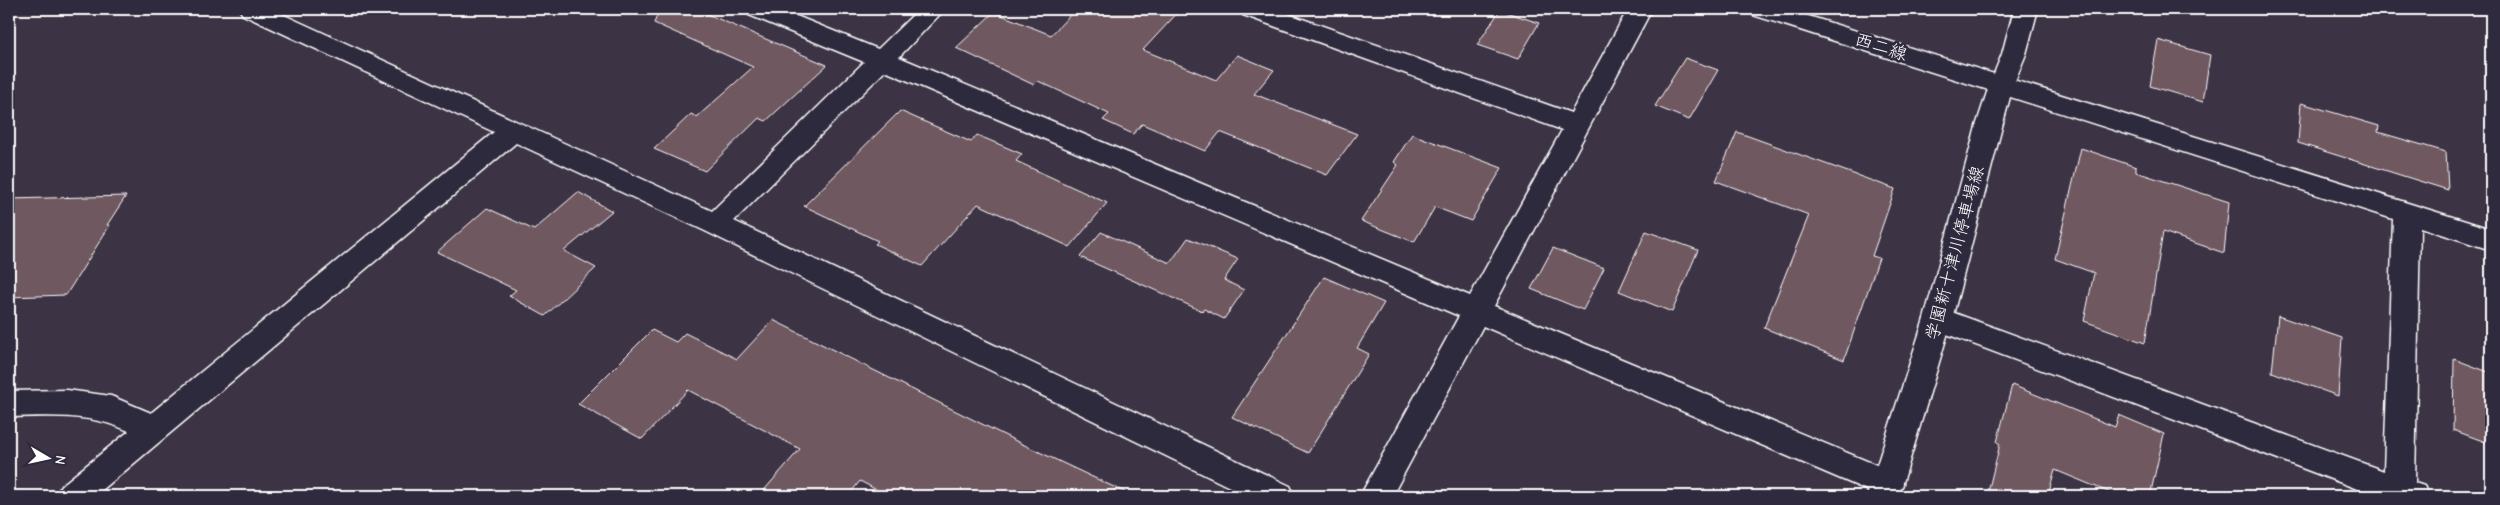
<svg xmlns="http://www.w3.org/2000/svg" width="2500" height="505" font-family="'Comic Neue','Klee One',sans-serif">
  <style>
    .building { fill: #705961; stroke: #fff }
    .lines { fill: none; stroke-linecap: round; stroke-linejoin: round }
    .minor-casing { stroke: #fff; stroke-width: 3 }
    .major-casing { stroke: #fff; stroke-width: 3 }
    .minor { fill: #2f2a3d; fill-rule: evenodd }
    .major { fill: #2f2a3d; fill-rule: evenodd }
    .labels { text-anchor: middle; dominant-baseline: central; stroke-width: 5; stroke-linejoin: round; paint-order: stroke }
    .street-label { font-size: 18px; fill: #fff; stroke: #2f2a3d }
  </style>
  <rect width="100%" height="100%" fill="#3c3344"/>
  <filter id="ink" filterUnits="userSpaceOnUse"><feTurbulence type="fractalNoise" baseFrequency=".02" numOctaves="2"/><feDisplacementMap in="SourceGraphic" scale="10" xChannelSelector="R" yChannelSelector="G"/><feConvolveMatrix kernelMatrix="1 2 1 2 8 2 1 2 1" color-interpolation-filters="sRGB"/></filter>
  <g filter="url(#ink)">
    <path class="building" d="M660,9h35l132,56 -61,56 -7,-3 -54,53 -51,-22 37,-35 6,3 56,-50 -99,-44z
      M1076,9h105l-38,41 73,30 21,-25 37,15 -20,24 103,40 -30,41 -107,-43 -15,19 -63,-27 -9,10 -30,-14 6,-6 -71,-33 -4,4 -78,-37 38,-36 57,23z
      M1500,10l39,13 -21,36 -41,-14z
      M2158,40l52,15 -7,47 -53,-16z
      M1685,58l33,12 -29,50 -34,-14z
      M2301,103l78,23 -1,6 68,20 2,38 -150,-47z
      M900,111l71,31 6,-7 45,19 -6,7 91,42 -37,44 -92,-43 -56,62 -47,-22 3,-3 -74,-35z
      M1737,132l158,57 -23,67 7,2 -35,102 -80,-32 45,-113 -93,-34z
      M1412,134l90,34 -31,53 -36,-14 -21,35 -53,-21 37,-56 -4,-3z
      M2081,148l55,19v5l93,30 -5,51 -61,-21 -18,111 -61,-22 10,-48 -39,-14z
      M578,192l34,19 -48,40 32,17 -51,48 -36,-20 7,-6 -79,-38 50,-44 47,22z
      M126,196l-19,29h3l-44,70 -57,2v-98z
      M1646,231l52,19 -26,62 -53,-21z
      M1101,232l69,31 18,-25 50,21 -14,21 20,10 -20,29 -20,-10 -2,2 -122,-54z
      M1553,248l51,20 -21,42 -52,-21z
      M1324,277l60,26 -27,45 12,6 -61,99 -76,-36z
      M2278,316l64,22 -4,58 -66,-24z
      M773,320l245,122 115,54h-245l-28,-15 -12,15h-89l41,-47 -112,-59 -46,49 -64,-35 74,-74 24,12 9,-9 52,26z
      M2454,359l37,14v71l-38,-14z
      M2012,385l103,42 4,-12 45,19 -14,62h-32l-63,-26 -7,26h-61l13,-52 -3,-2z"/>
    <g class="lines">
      <defs>
        <path id="minor" d="M239,9h32l441,202 152,-149 -115,-47 -4,-6h34l99,40 41,-40h26l-46,48 571,239 92,-166 -319,-115 -4,-6h35l297,104 57,-104h24l-158,297 404,168 5,10 -5,10 -15,2 -7,-2 -393,-168 -91,170h-32l99,-180 -574,-245 -151,150 556,265 5,10h-47l-543,-265 -189,-88 -421,353h-39l5,-10 68,-55c-40,-18 -78,-15 -120,-14v-26l58,-1 44,6 40,17 343,-281 -251,-117z
          M1749,9h37l705,220v21l-71,-23 -5,256 9,3 5,10h-53l-448,-169 -4,-8 4,-8 10,-4 446,164 9,-252 -640,-204z"/>
        <path id="major" d="M2014,9h24l-12,45 -13,32 -10,37 -51,196 -53,177h-32l57,-177 53,-196 12,-37 13,-32z"/>
      </defs>
      <use href="#minor" class="minor-casing"/>
      <use href="#major" class="major-casing"/>
      <use href="#minor" class="minor"/>
      <use href="#major" class="major"/>
    </g>
  </g>
  <g class="labels">
    <g class="street-label">
      <text transform="translate(1881 47) rotate(18)">西二線</text>
      <text transform="translate(1955 253) rotate(-75)">学園新十津川停車場線</text>
    </g>
  </g>
  <rect width="2500" height="505" fill="none" stroke="#2f2a3d" stroke-width="30"/>
  <rect x="15" y="15" width="2470" height="475" fill="none" stroke="#fff" stroke-width="2" filter="url(#ink)"/>
  <g transform="translate(48 458) rotate(99)" stroke="#2f2a3d" stroke-width="4" paint-order="stroke">
  <path d="M0-4L9 19L0 12L-9 19Z" fill="#ffffff"/>
  <text y="-8" font-size="14" font-weight="bold" text-anchor="middle" fill="#ffffff">N</text>
  </g>
</svg>
